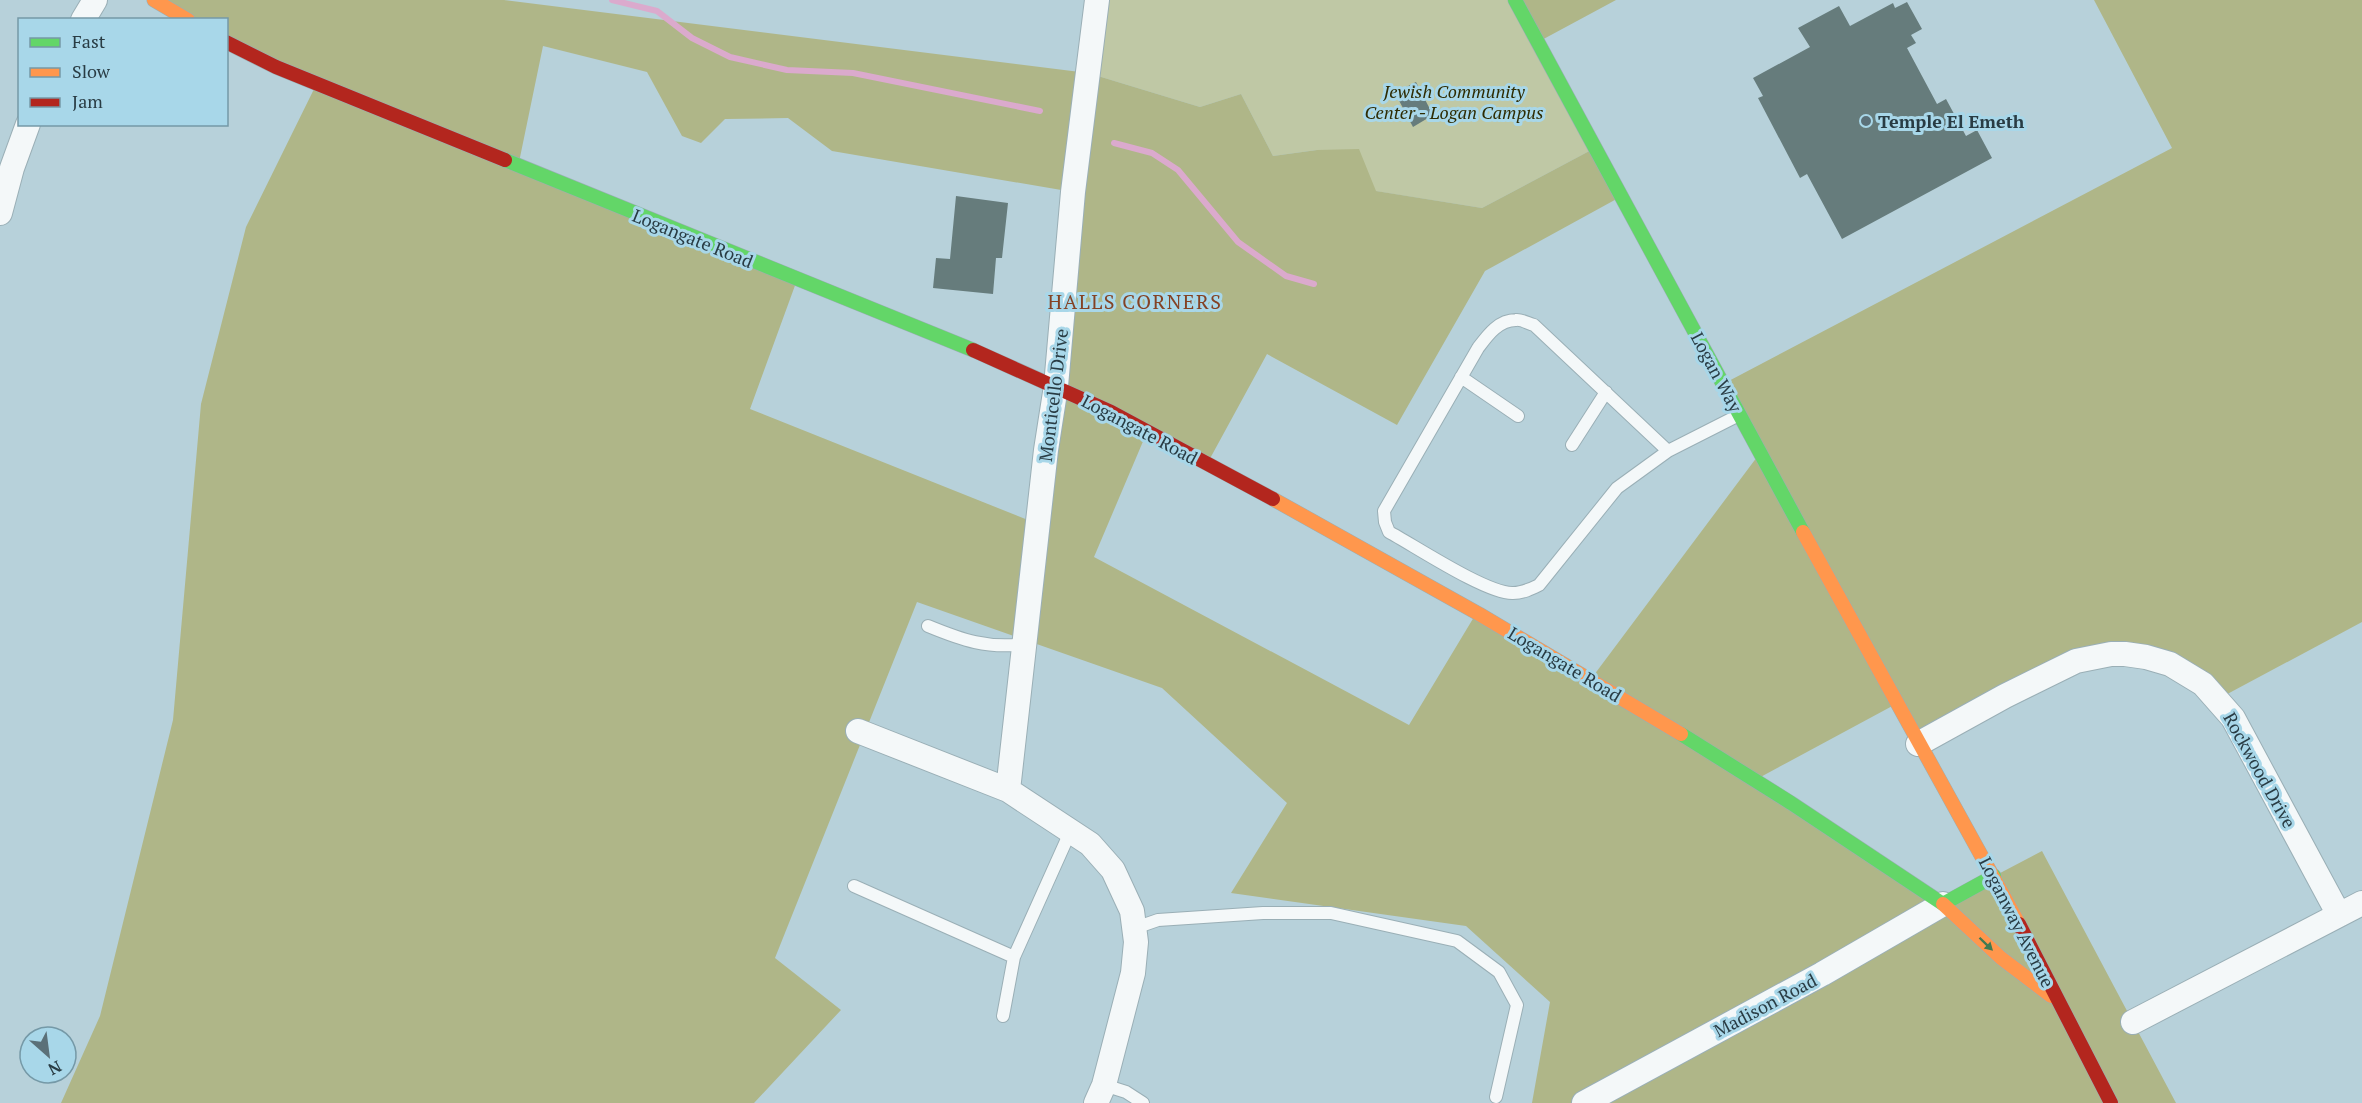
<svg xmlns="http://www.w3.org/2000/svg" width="2362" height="1103" font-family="'PT Serif',serif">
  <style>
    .green { fill: #bfc8a5 }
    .forest { fill: #afb688; fill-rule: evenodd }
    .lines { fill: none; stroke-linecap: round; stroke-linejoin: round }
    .stream { stroke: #dbaacd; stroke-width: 6 }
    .building { fill: #667c7c }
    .lane-casing { stroke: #9aafb6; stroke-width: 14 }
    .street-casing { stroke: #9aafb6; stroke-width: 26 }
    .fast-casing { stroke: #9aafb6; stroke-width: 15 }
    .slow-casing { stroke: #9aafb6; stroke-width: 15 }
    .jam-casing { stroke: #9aafb6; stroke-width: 15 }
    .lane { stroke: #f4f8f9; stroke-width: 12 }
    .street { stroke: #f4f8f9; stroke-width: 24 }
    .fast { stroke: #63d668; stroke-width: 14 }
    .slow { stroke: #ff974d; stroke-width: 14 }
    .jam { stroke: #b3261e; stroke-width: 14 }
    .oneway { fill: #407a52 }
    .poi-dot { fill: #5b7078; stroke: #a8d7e9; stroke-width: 2 }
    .labels { text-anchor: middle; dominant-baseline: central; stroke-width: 6; stroke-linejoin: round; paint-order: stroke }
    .park-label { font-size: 18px; font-style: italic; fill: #2e2b02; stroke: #a8d7e9 }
    .poi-label { font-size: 18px; font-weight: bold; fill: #293c44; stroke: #a8d7e9; text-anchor: start }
    .street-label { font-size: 18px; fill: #293c44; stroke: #a8d7e9 }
    .neighbourhood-label { font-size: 20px; letter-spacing: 1.5px; fill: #844224; stroke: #a8d7e9 }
  </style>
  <rect width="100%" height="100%" fill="#b7d1da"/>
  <path class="green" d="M1097,0h418l80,148 -113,60 -107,-17 -58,-41 -44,6 -32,-62 -41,13 -112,-34z"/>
  <path class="forest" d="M154,0h350l584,73 112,34 41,-13 32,62 44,-6 42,-1 17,42 106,17 113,-60 27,48 -137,75 -88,154 -130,-71 -60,110 -60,-32 -53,125 315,168 68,-113 114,67 169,-226 -37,-69 449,-236 -78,-148h268v622l-144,77 -15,-15 -92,-30 -193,90 -22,-40 -141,76 188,123 99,-52 134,252h-644l18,-101 -84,-76 -235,-33 56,-90 -125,-115 -245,-86 -142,356 66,52 -87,93h-693l39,-87 73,-296 28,-316 45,-177 70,-142 -89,-43 -1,-22 -38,-1zM543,46l104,26 35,64 19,7 24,-24 63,-1 44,33 241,41 -35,332 -288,-115 47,-129 -279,-113z
    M1515,0h101l-78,42z"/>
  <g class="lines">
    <path class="stream" d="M612,0l45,11 35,27 38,19 57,13 66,3 187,38
      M1114,143l38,10 26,17 60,72 48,34 28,8"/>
  </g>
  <path class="building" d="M1907,2l15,27 -11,6 5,8 -9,5 30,56 9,-5 20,37 11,-6 15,28 -150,81 -35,-65 -7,4 -42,-80 5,-2 -10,-18 57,-31 -12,-19 41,-22 11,20 43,-23 2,5z
    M1416,82l17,33 -20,12 -18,-34z
    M956,196l52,7 -6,55h-6l-3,36 -60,-6 3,-30 14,1z"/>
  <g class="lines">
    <defs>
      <path id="lane" d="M1461,377l57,39
        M1572,445l34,-53
        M1668,451l-134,-126c-5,-1 -13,-6 -18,-5 -18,0 -29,16 -38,28l-94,163 1,11 4,10c26,14 98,62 124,61 10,0 18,-4 26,-8l78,-97 51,-37 71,-36
        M928,626c34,14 59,23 97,18
        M854,886l160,71 57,-127
        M1135,928l23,-8 105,-7h68l126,28 42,31 18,33 -21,92
        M1003,1016l11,-59
        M1104,1085l22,7 17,11"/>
      <path id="street" d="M83,20l12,-20
        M0,213l12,-45 16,-44
        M858,731l150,59 82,54 23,26 19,41 4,31 -3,31 -29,112 -8,18
        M1918,744l87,-48 71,-35 35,-7h14l21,3 24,7 33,20 30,34 106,197
        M1008,790l38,-340 10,-64 17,-194 24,-192
        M2133,1022l229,-119
        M1584,1103l238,-129 121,-70"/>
      <path id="fast" d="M1515,0l288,532
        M505,160l468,190
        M1681,734l110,69 152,101 51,-28"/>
      <path id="slow" d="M154,0l34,20
        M1273,499l206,115 202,120
        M1803,532l216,392
        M1943,904l58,54 50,38"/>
      <path id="jam" d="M226,42l50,25 229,93
        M973,350l138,62 162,87
        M2019,924l92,179"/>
    </defs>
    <use href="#lane" class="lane-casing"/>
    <use href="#street" class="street-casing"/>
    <use href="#fast" class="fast-casing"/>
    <use href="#slow" class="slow-casing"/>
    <use href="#jam" class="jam-casing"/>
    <use href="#lane" class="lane"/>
    <use href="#street" class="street"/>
    <use href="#fast" class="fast"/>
    <use href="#slow" class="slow"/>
    <use href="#jam" class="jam"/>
  </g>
  <defs><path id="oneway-solid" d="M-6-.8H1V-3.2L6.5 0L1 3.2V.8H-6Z" transform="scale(1.5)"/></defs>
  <use class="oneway" href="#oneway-solid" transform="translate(1986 944) rotate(44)"/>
  <circle class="poi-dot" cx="1866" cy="121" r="6"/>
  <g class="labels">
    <g class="park-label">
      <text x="1454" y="91">Jewish Community<tspan x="1454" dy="21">Center - Logan Campus</tspan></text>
    </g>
    <g class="poi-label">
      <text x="1878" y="121">Temple El Emeth</text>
    </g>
    <g class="street-label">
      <text transform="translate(693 238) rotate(22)">Logangate Road</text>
      <text transform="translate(1717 372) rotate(62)">Logan Way</text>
      <text transform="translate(1053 395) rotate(-83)">Monticello Drive</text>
      <text transform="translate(1140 429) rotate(28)">Logangate Road</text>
      <text transform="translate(1565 664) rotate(31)">Logangate Road</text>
      <text transform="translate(2260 770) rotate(61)">Rockwood Drive</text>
      <text transform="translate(2017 922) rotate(63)">Loganway Avenue</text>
      <text transform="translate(1765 1005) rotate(-28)">Madison Road</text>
    </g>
    <g class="neighbourhood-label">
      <text x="1135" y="301">HALLS CORNERS</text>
    </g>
  </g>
  <rect x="18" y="18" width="210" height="108" fill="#a8d7e9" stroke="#7599a7" stroke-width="1.5"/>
  <rect x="30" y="38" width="30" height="9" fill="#63d668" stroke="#7599a7" stroke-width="1.5"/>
  <text x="72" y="48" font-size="18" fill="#293c44">Fast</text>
  <rect x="30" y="68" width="30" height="9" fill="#ff974d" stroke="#7599a7" stroke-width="1.5"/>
  <text x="72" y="78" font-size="18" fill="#293c44">Slow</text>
  <rect x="30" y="98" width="30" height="9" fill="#b3261e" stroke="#7599a7" stroke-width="1.5"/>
  <text x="72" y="108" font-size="18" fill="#293c44">Jam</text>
  <g transform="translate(48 1055) rotate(152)"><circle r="28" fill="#a8d7e9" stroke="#7599a7" stroke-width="1.5"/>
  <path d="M0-4.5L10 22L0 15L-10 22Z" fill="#5b7078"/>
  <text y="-9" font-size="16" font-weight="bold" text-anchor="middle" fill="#293c44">N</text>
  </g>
</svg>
